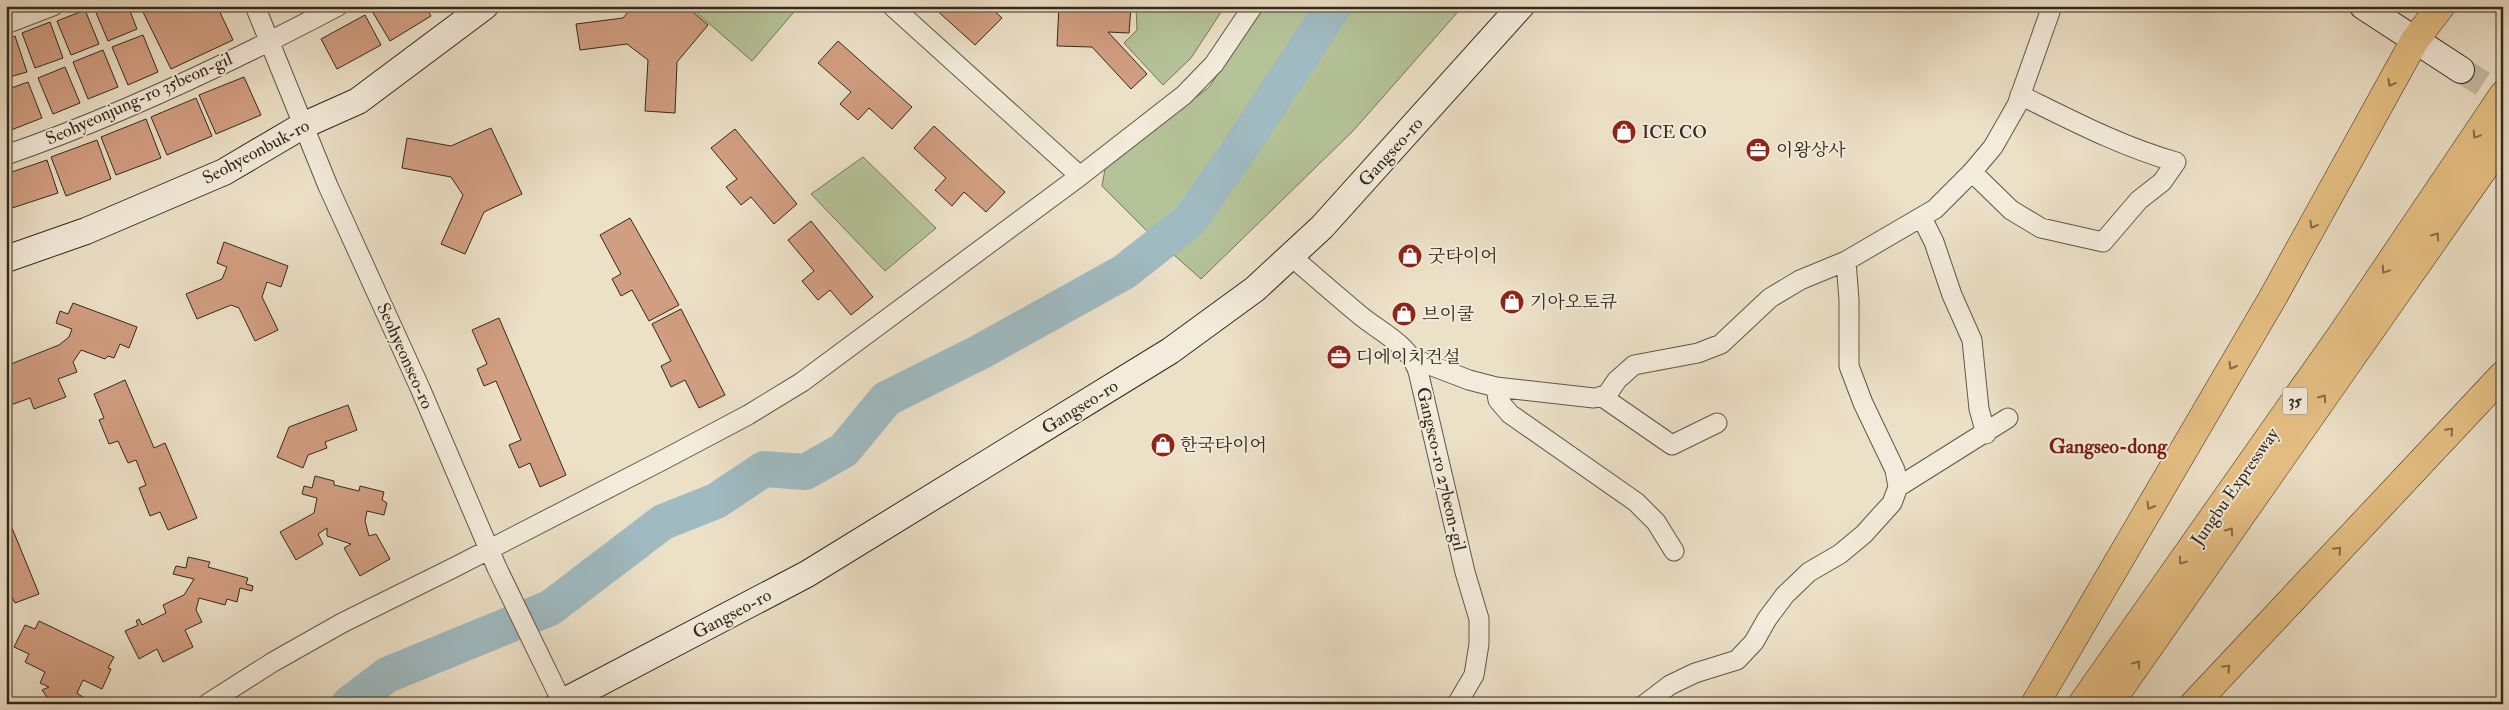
<svg xmlns="http://www.w3.org/2000/svg" width="2509" height="710" font-family="'IM FELL Double Pica','Noto Serif KR',serif">
  <style>
    .green { fill: #b5c398; stroke: #74765a }
    .lines { fill: none; stroke-linecap: round; stroke-linejoin: round }
    .river { stroke: #9fbac1; stroke-width: 36 }
    .building { fill: #d29e81; stroke: #33281c }
    .secondary-tunnel { stroke: #c7bba5; stroke-width: 26; stroke-dasharray: 26 13; stroke-linecap: butt }
    .street-casing { stroke: #615647; stroke-width: 21 }
    .secondary-casing { stroke: #33281c; stroke-width: 28 }
    .highway-casing { stroke: #33281c; stroke-width: 29 }
    .street { stroke: #f3ebdb; stroke-width: 19 }
    .secondary { stroke: #f3ebdb; stroke-width: 26 }
    .highway { stroke: #e6c084; stroke-width: 28 }
    .oneway { stroke: #846c4b }
    .labels { text-anchor: middle; dominant-baseline: central; stroke-width: 4; stroke-linejoin: round; paint-order: stroke }
    .shield { fill: #f3ebdb; stroke: #6d6255; stroke-width: 1 }
    .shield-label { font-size: 16px; font-weight: bold; fill: #33281c }
    .street-label { font-size: 18px; fill: #33281c; stroke: #f3ebdb }
    .poi-label { font-size: 18px; fill: #33281c; stroke: #f3ebdb; text-anchor: start }
    .quarter-label { font-size: 20px; font-weight: bold; fill: #7a1f14; stroke: #f3ebdb }
  </style>
  <rect width="100%" height="100%" fill="#ece0c7"/>
  <filter id="stains"><feTurbulence type="fractalNoise" baseFrequency=".004" numOctaves="4"/><feColorMatrix values="0 0 0 0 .2 0 0 0 0 .09 0 0 0 0 .02 0 0 0 .5 -.17"/></filter>
  <radialGradient id="worn" r=".72"><stop offset=".6" stop-color="#630" stop-opacity="0"/><stop offset="1" stop-color="#630" stop-opacity=".3"/></radialGradient>
  <path class="green" d="M689,6h110l-47,55z
    M1136,6h89l-34,52 -28,27 -39,-42 13,-13z
    M1264,6h53l-59,95 -65,95 -45,36 -46,-46 3,-17 104,-82z
    M1349,6h114l-110,125 -152,148 -36,-32 33,-25z
    M863,157l73,71 -51,43 -74,-77z"/>
  <g class="lines">
    <path class="river" d="M349,704l38,-29 163,-67 113,-86 53,-21 48,-32 41,3 39,-22 42,-51 94,-47 144,-80 65,-51 48,-68 97,-147"/>
  </g>
  <path class="building" d="M97,6h31l9,23 -29,12 -14,-33z
    M140,6h77l16,34 -62,29z
    M381,6h44l6,10 -41,25 -18,-30z
    M633,6h53l22,19 -31,37 -2,51 -30,-2 3,-51 -21,-16 -47,6 -4,-26 47,-6z
    M932,6h57l13,12 -27,27z
    M1059,6h72l-2,27 -21,-1 39,42 -16,15 -39,-42 -35,-1z
    M85,10l14,34 -28,11 -14,-34z
    M365,15l16,30 -44,24 -16,-30z
    M50,22l13,36 -28,10 -13,-35z
    M143,35l15,37 -30,13 -16,-38z
    M15,36l12,36 -21,6v-39z
    M838,41l74,66 -20,22 -23,-21 -11,12 -18,-16 11,-12 -33,-29z
    M103,50l15,37 -30,12 -15,-37z
    M65,67l15,36 -27,11 -15,-36z
    M244,77l17,38 -45,19 -17,-39z
    M28,82l14,36 -31,12 -5,-11v-29z
    M196,98l16,38 -45,19 -16,-38z
    M146,119l15,39 -45,17 -15,-38z
    M934,126l71,66 -19,20 -22,-20 -12,14 -17,-16 11,-12 -32,-30z
    M491,128l31,66 -38,18 -19,42 -24,-10 22,-49 -12,-18 -49,-9 5,-30 44,8z
    M735,129l62,75 -23,20 -23,-27 -10,8 -15,-18 11,-8 -26,-31z
    M97,140l14,39 -45,17 -15,-39z
    M47,160l11,33 -49,16 -3,-8v-27z
    M630,218l49,87 -30,16 -17,-31 -11,6 -9,-17 9,-5 -21,-39z
    M811,221l62,76 -22,18 -21,-25 -12,10 -16,-19 12,-10 -26,-31z
    M224,242l64,24 -7,21 -14,-5 -5,15 16,33 -23,11 -16,-33 -8,-3 -34,14 -11,-25 36,-15 5,-12 -10,-4z
    M73,303l64,24 -8,21 -9,-4 -6,14 -6,-2 -3,3 -24,-9 -8,12 4,10 -19,7 8,18 -32,12 -4,-11 -22,8 -2,-40 53,-21 10,-8 3,-8 -16,-6 4,-12 8,3z
    M681,309l44,86 -26,13 -14,-28 -14,7 -10,-21 10,-5 -19,-37z
    M499,318l67,157 -26,12 -10,-24 -11,5 -10,-23 12,-5 -25,-59 -12,5 -7,-17 10,-5 -15,-34z
    M125,380l29,68 11,-5 32,75 -29,12 -8,-18 -10,4 -11,-28 7,-3 -10,-25 -8,3 -10,-22 -9,3 -10,-24 5,-2 -10,-24z
    M348,405l9,25 -32,12 2,6 -19,7 -5,13 -26,-11 12,-30z
    M315,476l19,5v4l25,6 1,-5 24,6 -2,8 5,3 -3,12 -17,-4 -2,10 4,15 7,-2 14,25 -30,17 -16,-28 7,-4 -24,-8v-8l-9,6 5,10 -27,16 -16,-28 34,-19 3,-15 -15,-4 2,-8 8,2z
    M10,523l29,71 -24,9 -9,-18v-60z
    M188,557l22,5 -2,5 40,11 -2,6 7,2 -1,5 -12,-3 -3,14 -10,-3 -2,6 -26,-7 -3,12 6,12 -17,8 8,17 -30,15 -6,-13 -18,10 -14,-28 13,-6 -2,-4 3,-2 3,6 24,-12 -3,-8 21,-10 10,-16 -21,-5 3,-8 10,2z
    M39,621l75,36 -6,11 3,1 -9,20 -19,-9 -6,13 7,5 1,6h-33l-10,-14 7,-3 -9,-4 5,-11 -20,-10 4,-8 -15,-7 11,-22 10,4z"/>
  <g class="lines">
    <path class="secondary-tunnel" d="M2461,70l42,27"/>
    <defs>
      <path id="street" d="M255,6l73,180 92,202 77,180 65,134
        M892,6l188,170
        M6,24l47,-18
        M6,155c113,-39 226,-93 332,-149
        M1972,172l39,38 30,18 62,14 36,-42 23,-18 14,-20c-54,-15 -105,-42 -156,-67
        M1922,218l12,24 18,53 20,45 7,69 7,25
        M1291,256c23,20 46,40 70,60 21,17 47,28 57,55l47,201 14,47v25l-5,31 -17,29
        M1414,359l55,21 27,7 98,11 12,-2 11,-16 17,-15 64,-12 23,-9 49,-46 30,-18 46,-19
        M1496,387l2,13 12,14 126,88 20,20 18,29
        M1601,396l71,49 45,-22
        M1898,487l110,-69
        M207,704l66,-42 69,-39 113,-56 208,-107 85,-45 54,-33 278,-206 104,-81 30,-31 39,-58
        M1645,704l25,-19 25,-12 42,-13 17,-18 13,-23 18,-24 24,-23 31,-18 24,-20 28,-31 6,-16 -3,-17 -32,-67 -14,-37v-66l-3,-39 89,-52 37,-37 21,-25 24,-42 35,-99"/>
      <path id="secondary" d="M2363,6l98,64
        M6,259l80,-28 138,-59 78,-46 56,-25 127,-95
        M559,704l248,-130 363,-223 85,-62 67,-62 199,-221"/>
      <path id="highway" d="M2035,704l237,-405 143,-259 26,-34
        M2082,704l262,-373 159,-236
        M2109,704l394,-563
        M2194,704l309,-329"/>
    </defs>
    <use href="#street" class="street-casing"/>
    <use href="#secondary" class="secondary-casing"/>
    <use href="#highway" class="highway-casing"/>
    <use href="#street" class="street"/>
    <use href="#secondary" class="secondary"/>
    <use href="#highway" class="highway"/>
  </g>
  <defs><path id="oneway-chevron" d="M-2-3.5L2.5 0L-2 3.5" fill="none" stroke-width="1.6" stroke-linecap="round" stroke-linejoin="round" transform="scale(1.25)"/></defs>
  <g class="oneway">
    <use href="#oneway-chevron" transform="translate(2391 83) rotate(119)"/>
    <use href="#oneway-chevron" transform="translate(2476 135) rotate(124)"/>
    <use href="#oneway-chevron" transform="translate(2313 225) rotate(119)"/>
    <use href="#oneway-chevron" transform="translate(2436 236) rotate(-55)"/>
    <use href="#oneway-chevron" transform="translate(2385 270) rotate(124)"/>
    <use href="#oneway-chevron" transform="translate(2232 366) rotate(120)"/>
    <use href="#oneway-chevron" transform="translate(2323 398) rotate(-55)"/>
    <use href="#oneway-chevron" transform="translate(2450 431) rotate(-47)"/>
    <use href="#oneway-chevron" transform="translate(2150 506) rotate(120)"/>
    <use href="#oneway-chevron" transform="translate(2230 531) rotate(-55)"/>
    <use href="#oneway-chevron" transform="translate(2338 550) rotate(-47)"/>
    <use href="#oneway-chevron" transform="translate(2182 561) rotate(125)"/>
    <use href="#oneway-chevron" transform="translate(2137 664) rotate(-55)"/>
    <use href="#oneway-chevron" transform="translate(2227 668) rotate(-47)"/>
  </g>
  <defs>
    <symbol id="shop-disc" viewBox="-11 -11 22 22"><circle r="9.5" fill="#8f2418" stroke="#f3ebdb"/><path d="M-5-2.5h2.3a2.7 3.5 0 0 1 5.4 0H5L5.5 6h-11ZM-1.5-2.5h3a1.5 2.3 0 0 0-3 0Z" fill="#fff"/></symbol>
    <symbol id="office-disc" viewBox="-11 -11 22 22"><circle r="9.5" fill="#8f2418" stroke="#f3ebdb"/><path d="M-6-3h4V-5.5h4V-3h4V5H-6ZM-1-4.5V-3h2v-1.5ZM-6 0V1H6V0Z" fill="#fff"/></symbol>
  </defs>
  <g fill-rule="evenodd">
    <use href="#shop-disc" x="1610" y="118" width="28" height="28"/>
    <use href="#office-disc" x="1744" y="136" width="28" height="28"/>
    <use href="#shop-disc" x="1396" y="242" width="28" height="28"/>
    <use href="#shop-disc" x="1498" y="288" width="28" height="28"/>
    <use href="#shop-disc" x="1390" y="300" width="28" height="28"/>
    <use href="#office-disc" x="1325" y="343" width="28" height="28"/>
    <use href="#shop-disc" x="1149" y="431" width="28" height="28"/>
  </g>
  <g class="labels">
    <rect class="shield" x="2282.5" y="387.5" width="25" height="27" rx="4"/>
    <g class="shield-label">
      <text x="2295" y="401">35</text>
    </g>
    <g class="street-label">
      <text transform="translate(139 99) rotate(-24)">Seohyeonjung-ro 35beon-gil</text>
      <text transform="translate(256 152) rotate(-28)">Seohyeonbuk-ro</text>
      <text transform="translate(1391 152) rotate(-48)">Gangseo-ro</text>
      <text transform="translate(405 356) rotate(66)">Seohyeonseo-ro</text>
      <text transform="translate(1080 407) rotate(-32)">Gangseo-ro</text>
      <text transform="translate(1441 469) rotate(77)">Gangseo-ro 27beon-gil</text>
      <text transform="translate(2235 487) rotate(-55)">Jungbu Expressway</text>
      <text transform="translate(732 614) rotate(-28)">Gangseo-ro</text>
    </g>
    <g class="poi-label">
      <text x="1642" y="132">ICE CO</text>
      <text x="1776" y="150">이왕상사</text>
      <text x="1428" y="256">굿타이어</text>
      <text x="1530" y="302">기아오토큐</text>
      <text x="1422" y="314">브이쿨</text>
      <text x="1356" y="357">디에이치건설</text>
      <text x="1180" y="445">한국타이어</text>
    </g>
    <g class="quarter-label">
      <text x="2108" y="446">Gangseo-dong</text>
    </g>
  </g>
  <rect width="2509" height="710" fill="none" stroke="#ece0c7" stroke-width="25"/>
  <rect x="8" y="8" width="2494" height="695" fill="none" stroke="#33281c" stroke-width="2.5"/>
  <rect x="12" y="12" width="2484" height="685" fill="none" stroke="#33281c"/>
  <rect width="100%" height="100%" filter="url(#stains)"/>
  <rect width="100%" height="100%" fill="url(#worn)"/>
</svg>
